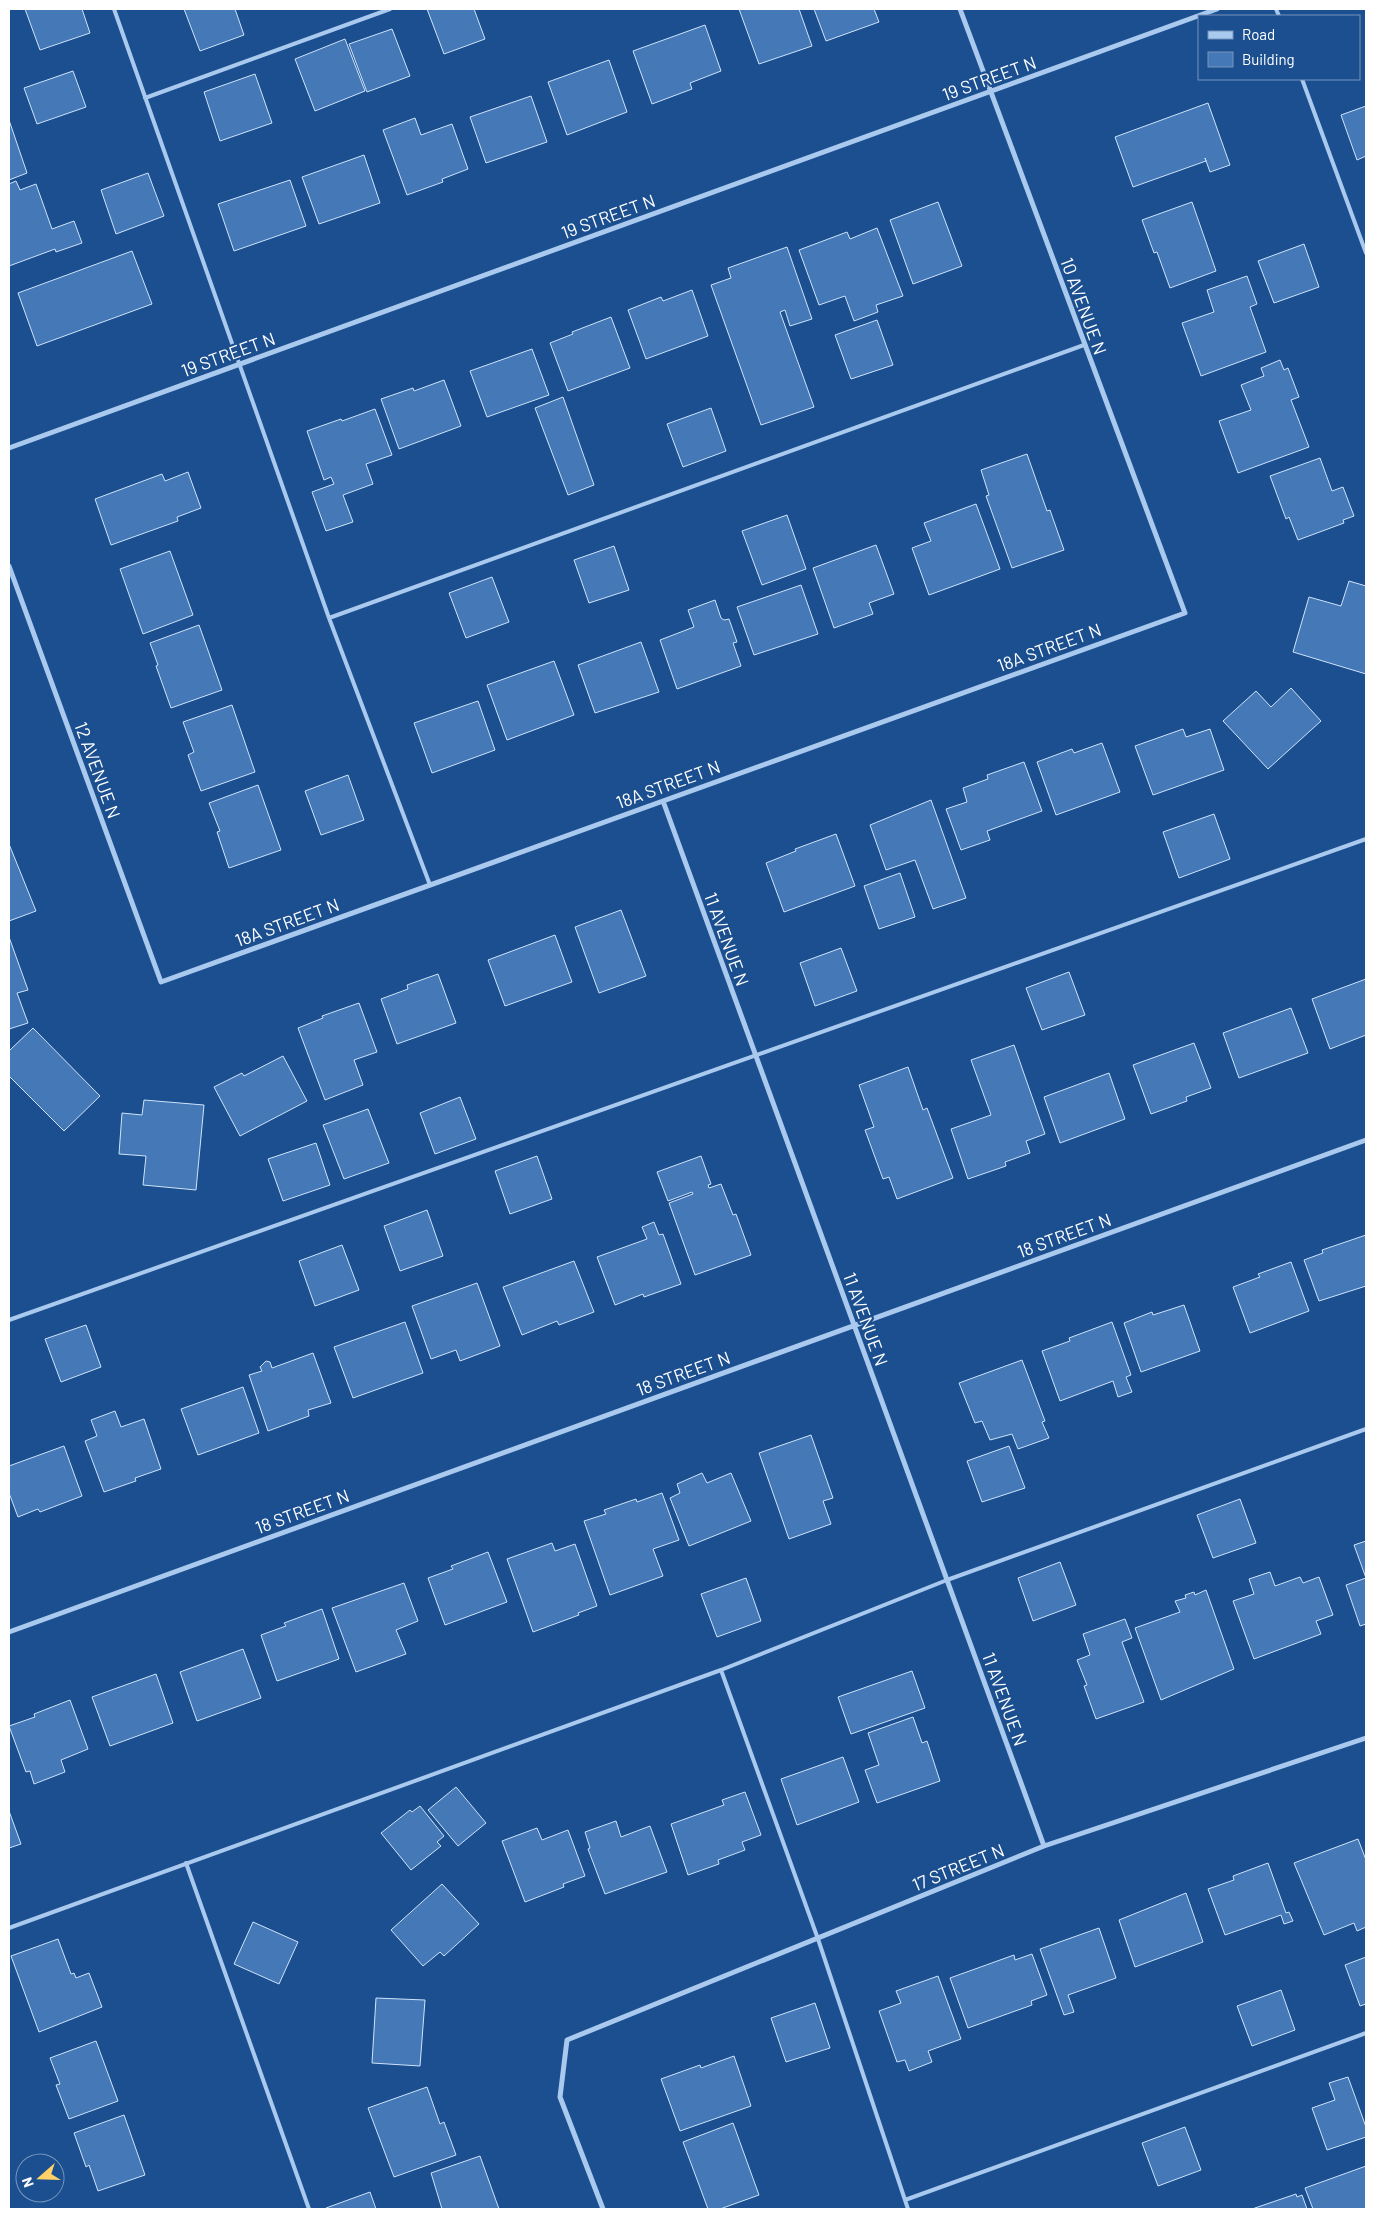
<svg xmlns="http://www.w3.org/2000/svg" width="1375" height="2218" font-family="Barlow,sans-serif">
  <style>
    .building { fill: #4478b7; stroke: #cfe3fa }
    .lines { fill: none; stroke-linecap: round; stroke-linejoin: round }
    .lane { stroke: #a9c9ee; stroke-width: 4 }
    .street { stroke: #a9c9ee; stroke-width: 5 }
    .labels { text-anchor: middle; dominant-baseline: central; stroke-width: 4.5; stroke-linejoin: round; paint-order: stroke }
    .street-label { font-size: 18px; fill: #fff; stroke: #1b4f8f }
  </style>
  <rect width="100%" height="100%" fill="#1b4f8f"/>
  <path class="building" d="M25,9h57l8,24 -50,17z
    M184,9h51l9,26 -44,16z
    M427,9h47l11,30 -41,15z
    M739,9h60l13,37 -53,18z
    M814,9h60l5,13 -53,19z
    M705,25l16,46 -31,12 2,6 -40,15 -19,-53z
    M392,29l18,47 -43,16 -18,-48z
    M345,39l20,52 -50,20 -20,-52z
    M609,60l18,52 -60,23 -19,-53z
    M73,71l13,36 -49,17 -13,-36z
    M255,74l17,49 -52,18 -16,-49z
    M531,96l16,46 -61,21 -16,-46z
    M1208,103l22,62 -20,7 -5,-14 1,3 -73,26 -18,-50z
    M1366,106v50l-9,4 -16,-45z
    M415,118l6,17 31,-11 16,45 -26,10 1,3 -36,13 -24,-65z
    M9,120l18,53 -18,7z
    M364,155l16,48 -61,21 -17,-47z
    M148,173l16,43 -48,18 -15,-44z
    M290,180l16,46 -72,25 -16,-47z
    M16,181l4,9 16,-6 16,45 22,-8 8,22 -26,9 -1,-3 -46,17v-82z
    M938,202l24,64 -49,18 -23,-64z
    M1192,202l24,69 -46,17 -13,-36 -3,1 -12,-33z
    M877,228l26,68 -27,9 2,7 -24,9 -9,-25 -26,9 -20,-55 48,-18 3,7z
    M1304,244l15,43 -45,16 -16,-42z
    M787,247l25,72 -22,7 -5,-16 -5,2 34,95 -53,18 -50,-140 20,-7 -3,-10z
    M132,251l20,53 -115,42 -19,-53z
    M1247,276l10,28 -7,3 16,45 -65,24 -19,-53 32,-11 -7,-22z
    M692,290l16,46 -62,23 -18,-49 33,-13 2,4z
    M611,317l19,51 -62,23 -18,-48 23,-9 -1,-2z
    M877,320l16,45 -42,14 -16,-44z
    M532,349l17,46 -62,22 -17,-46z
    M1280,360l4,10 4,-2 11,29 -8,3 18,47 -71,26 -19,-52 32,-11 -10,-25 23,-9 -3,-8z
    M444,380l17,46 -62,23 -18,-50 32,-11 1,3z
    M563,397l31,88 -26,10 -33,-87z
    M711,408l15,43 -43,16 -16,-43z
    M375,409l17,46 -26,9 7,20 -30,11 10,27 -27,9 -14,-39 22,-8 -3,-7 -7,3 -17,-49 34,-12 1,2z
    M1027,454l20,57 3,-1 14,40 -52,18 -26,-72 3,-1 -8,-25z
    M1320,458l12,33 11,-4 11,29 -11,4 1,3 -46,17 -9,-23 -3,2 -16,-43z
    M188,472l13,36 -24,9 1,4 -67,24 -16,-46 67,-25 3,7z
    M976,504l24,65 -71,26 -17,-47 19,-7 -7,-18z
    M787,515l19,54 -44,16 -20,-54z
    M876,545l18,49 -25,9 4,11 -39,14 -21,-60z
    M614,546l15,44 -40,13 -15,-43z
    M170,551l23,64 -50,19 -23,-65z
    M492,577l17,45 -43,16 -17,-45z
    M1349,581l17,5v88l-73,-22 16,-55 32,9z
    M801,585l17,49 -64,21 -17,-48z
    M715,600l6,18 3,2 5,-1 8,23 -4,1 8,23 -64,23 -17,-49 34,-13 -6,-17z
    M199,625l23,65 -51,18 -15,-42 2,-1 -8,-22z
    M641,642l18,50 -64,21 -17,-48z
    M554,661l20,54 -67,25 -20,-55z
    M1291,688l30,33 -53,48 -45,-48 33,-30 15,16z
    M478,701l17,49 -63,23 -18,-50z
    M232,705l23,67 -54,19 -13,-36 6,-3 -11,-30z
    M1183,729l3,8 24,-8 14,41 -71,25 -18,-49z
    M1102,743l18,49 -64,23 -19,-53 35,-13 2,4z
    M1024,762l18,49 -55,20 3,9 -29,10 -15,-41 21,-7 -4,-14 25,-9 -1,-4z
    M348,775l16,45 -43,15 -16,-44z
    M258,785l23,65 -52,18 -12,-36 3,-1 -11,-28z
    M931,800l35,98 -33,11 -18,-49 -29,10 -16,-45z
    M1214,814l16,45 -51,19 -16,-46z
    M836,834l19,52 -71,26 -18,-49 30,-12 -1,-2z
    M9,844l27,67 -27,10z
    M900,873l15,44 -36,12 -15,-43z
    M621,910l25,66 -47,17 -24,-66z
    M555,935l17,47 -67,24 -17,-46z
    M9,937l19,53 -11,3 11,30 -19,6z
    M841,948l16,43 -42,15 -15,-43z
    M1069,972l16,43 -43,15 -16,-42z
    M438,974l18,49 -59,21 -16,-45 27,-10 -1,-4z
    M1366,979v56l-36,14 -18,-50z
    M359,1003l18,49 -23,8 9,25 -38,15 -27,-72 25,-10 -1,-2z
    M1291,1008l17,45 -69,25 -16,-45z
    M33,1028l67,68 -36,35 -55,-55v-25z
    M1194,1043l17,45 -25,9 1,4 -36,13 -18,-49z
    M1014,1045l31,89 -19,7 4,12 -25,9 1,4 -38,13 -17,-50 40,-14 -20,-55z
    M283,1056l24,45 -67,35 -26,-49 28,-14 2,3z
    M908,1067l15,43 4,-2 26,70 -56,21 -8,-22 -6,2 -18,-49 9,-3 -15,-42z
    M1109,1073l16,46 -65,24 -16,-46z
    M460,1097l16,42 -41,15 -15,-41z
    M144,1100l60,5 -8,85 -53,-5 3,-29 -27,-2 3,-41 20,2z
    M368,1109l21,54 -45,16 -21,-54z
    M316,1143l14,42 -47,16 -15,-42z
    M537,1156l15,43 -42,15 -15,-43z
    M701,1156l10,28 -3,1 1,3 12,-4 12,31 3,-1 15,41 -56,20 -26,-72 24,-9 -1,-2 -24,9 -11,-29z
    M427,1210l16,46 -43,15 -16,-45z
    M654,1222l5,13 4,-1 18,50 -37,13 -1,-3 -28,11 -18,-48 50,-18 -5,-12z
    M1366,1235v51l-47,15 -15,-41 19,-7 -1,-3z
    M342,1245l17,45 -44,16 -16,-45z
    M574,1261l20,51 -35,13 -2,-4 -35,14 -19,-48z
    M1291,1262l18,49 -59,22 -17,-46 27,-10 -2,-3z
    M477,1283l23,63 -40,15 -4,-11 -25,9 -19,-53z
    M1184,1305l16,46 -59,21 -17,-49 28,-11 1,3z
    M405,1322l18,51 -70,25 -19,-51z
    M1112,1322l19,53 -5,2 6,15 -14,5 -5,-16 -53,20 -18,-50 28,-10 -1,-3z
    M86,1325l15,42 -40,15 -16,-43z
    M313,1353l18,50 -23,7 1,6 -41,15 -19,-56 13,-4 -2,-4 6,-6 4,1 2,6z
    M1022,1360l23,61 -3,1 7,16 -31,11 -6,-15 -22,6 -8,-19 -7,2 -16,-40z
    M243,1387l16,46 -61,22 -17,-46z
    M115,1411l6,16 23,-8 17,50 -26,9 1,3 -32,11 -19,-51 12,-5 -6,-16z
    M811,1435l22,63 -10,3 8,23 -42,15 -30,-86z
    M64,1446l18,50 -42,16 -2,-3 -20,8 -9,-24v-27z
    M1009,1446l16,42 -43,14 -15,-41z
    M702,1473l5,10 24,-10 20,48 -62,25 -19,-48 10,-5 -3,-9z
    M662,1493l17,47 -26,9 10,27 -53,19 -26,-74 22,-7 -2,-4 32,-11 1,3z
    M1240,1499l16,44 -43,15 -16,-43z
    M1366,1541v83l-6,2 -14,-41 20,-7 -12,-33z
    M552,1543l3,8 20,-7 22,62 -19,7 1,2 -46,17 -26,-73z
    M488,1552l19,50 -62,23 -17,-47 25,-9 -2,-3z
    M1060,1562l16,43 -43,16 -15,-43z
    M1270,1572l5,14 25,-9 3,6 16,-6 14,38 -17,6 5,13 -67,25 -21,-58 21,-7 -5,-15z
    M746,1578l15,43 -44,16 -16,-43z
    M404,1583l14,38 -22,9 10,24 -50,18 -24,-64z
    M1206,1590l28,79 -73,31 -26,-72 45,-16 -5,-11 11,-3 -1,-3 9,-3 1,3z
    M322,1609l17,50 -62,22 -16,-46 25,-9 -2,-3z
    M1125,1619l7,19 -10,4 22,60 -48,17 -12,-33 3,-1 -10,-25 13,-5 -7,-21z
    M243,1649l18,49 -64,23 -17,-49z
    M912,1671l13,37 -74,26 -13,-37z
    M156,1674l17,49 -63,23 -18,-49z
    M70,1700l18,49 -27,11 4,12 -31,12 -4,-13 -4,1 -17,-46 26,-9 -1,-3z
    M913,1717l9,26 5,-2 13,40 -63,22 -12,-33 14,-5 -11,-32z
    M843,1757l16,45 -62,23 -16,-46z
    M456,1787l30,36 -28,23 -30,-36z
    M745,1792l16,43 -19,7 3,8 -27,10 1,4 -31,11 -17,-51 53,-19 -2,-5z
    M420,1806l24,30 -7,6 4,4 -30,24 -30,-37 29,-23 2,2z
    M9,1811l12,33 -12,4z
    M616,1821l5,16 29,-11 17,46 -62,22 -17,-45 2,-1 -5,-16z
    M537,1828l5,12 26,-10 17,46 -22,8 1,3 -39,15 -23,-61z
    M1358,1839l8,21v67l-9,4 -3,-8 -30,12 -30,-72z
    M1268,1863l18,50 3,-1 4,9 -9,3 -3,-9 -56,20 -17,-46 26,-9 -1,-4z
    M442,1884l37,40 -35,32 -4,-4 -17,14 -32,-36z
    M1186,1893l17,49 -68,25 -16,-47z
    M253,1922l45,20 -19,42 -45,-20z
    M1099,1928l17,50 -48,17 6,17 -10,3 -24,-66z
    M58,1939l13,35 3,-1 2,5 13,-5 13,34 -63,25 -28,-76z
    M1032,1954l15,41 -16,6 1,4 -64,23 -18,-50 64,-23 1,5z
    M1366,1957v47l-6,2 -15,-41z
    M938,1976l23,63 -33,12 4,11 -23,9 -4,-11 -8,2 -18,-51 22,-8 -5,-12z
    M1281,1990l14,40 -43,16 -15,-40z
    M376,1998l49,2 -5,66 -48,-3z
    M815,2003l15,45 -44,14 -15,-44z
    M96,2041l22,60 -49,18 -13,-34 4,-1 -10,-26z
    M734,2056l17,50 -71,25 -19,-52 39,-14 1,3z
    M1348,2077l18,50v10l-39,13 -15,-42 23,-8 -6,-17z
    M427,2087l13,37 4,-2 12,33 -62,22 -26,-69z
    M124,2115l21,60 -47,16 -9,-26 -3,2 -12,-34z
    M733,2123l26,72 -39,14h-12l-25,-67z
    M1185,2127l16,43 -43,16 -16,-43z
    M480,2156l19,53h-57l-11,-36z
    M1366,2166v43h-53l-8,-21z
    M370,2192l6,17h-49l-1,-1z
    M1296,2194l1,3 5,-2 5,14h-55z"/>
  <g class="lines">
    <path class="lane" d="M114,9l215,609 101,267
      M1276,9l3,7
      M1302,79l64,174
      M145,98l245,-89
      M329,618l755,-273
      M9,1320l1357,-481
      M721,1670l97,269 90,270
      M186,1863l123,346
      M9,1928l712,-258 226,-90 419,-151
      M905,2200l461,-167"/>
    <path class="street" d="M9,448l1208,-439
      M9,566l152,416 1024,-369 -225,-604
      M663,801l381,1045
      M9,1632l1357,-492
      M603,2209l-43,-112 7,-57 477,-194 322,-108"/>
  </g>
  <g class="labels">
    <g class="street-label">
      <text transform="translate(989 78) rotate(-20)">19 STREET N</text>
      <text transform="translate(608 216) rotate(-20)">19 STREET N</text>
      <text transform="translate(1084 306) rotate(70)">10 AVENUE N</text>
      <text transform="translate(228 354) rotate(-20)">19 STREET N</text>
      <text transform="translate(1049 647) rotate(-20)">18A STREET N</text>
      <text transform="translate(98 770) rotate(70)">12 AVENUE N</text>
      <text transform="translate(668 784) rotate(-20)">18A STREET N</text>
      <text transform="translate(287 922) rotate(-20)">18A STREET N</text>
      <text transform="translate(727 939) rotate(70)">11 AVENUE N</text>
      <text transform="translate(1064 1235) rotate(-20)">18 STREET N</text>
      <text transform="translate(866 1319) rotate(70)">11 AVENUE N</text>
      <text transform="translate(683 1373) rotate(-20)">18 STREET N</text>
      <text transform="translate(302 1511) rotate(-20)">18 STREET N</text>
      <text transform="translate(1005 1699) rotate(70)">11 AVENUE N</text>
      <text transform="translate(958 1867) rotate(-22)">17 STREET N</text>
    </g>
  </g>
  <rect width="1375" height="2218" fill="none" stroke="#ffffff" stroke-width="20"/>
  <rect x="1198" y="15" width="162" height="65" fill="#1b4f8f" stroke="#7695bc"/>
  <rect x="1208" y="31" width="25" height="8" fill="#a9c9ee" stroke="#7695bc"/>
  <text x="1242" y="40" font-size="15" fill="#ffffff">Road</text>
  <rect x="1208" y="52" width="25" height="15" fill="#4478b7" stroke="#7695bc"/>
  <text x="1242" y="65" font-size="15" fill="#ffffff">Building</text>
  <g transform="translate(40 2178) rotate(250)"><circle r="24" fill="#1b4f8f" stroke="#7695bc"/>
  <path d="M0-4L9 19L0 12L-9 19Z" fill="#ffd166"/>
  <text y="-8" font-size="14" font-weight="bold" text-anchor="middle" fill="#ffffff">N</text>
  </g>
</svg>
